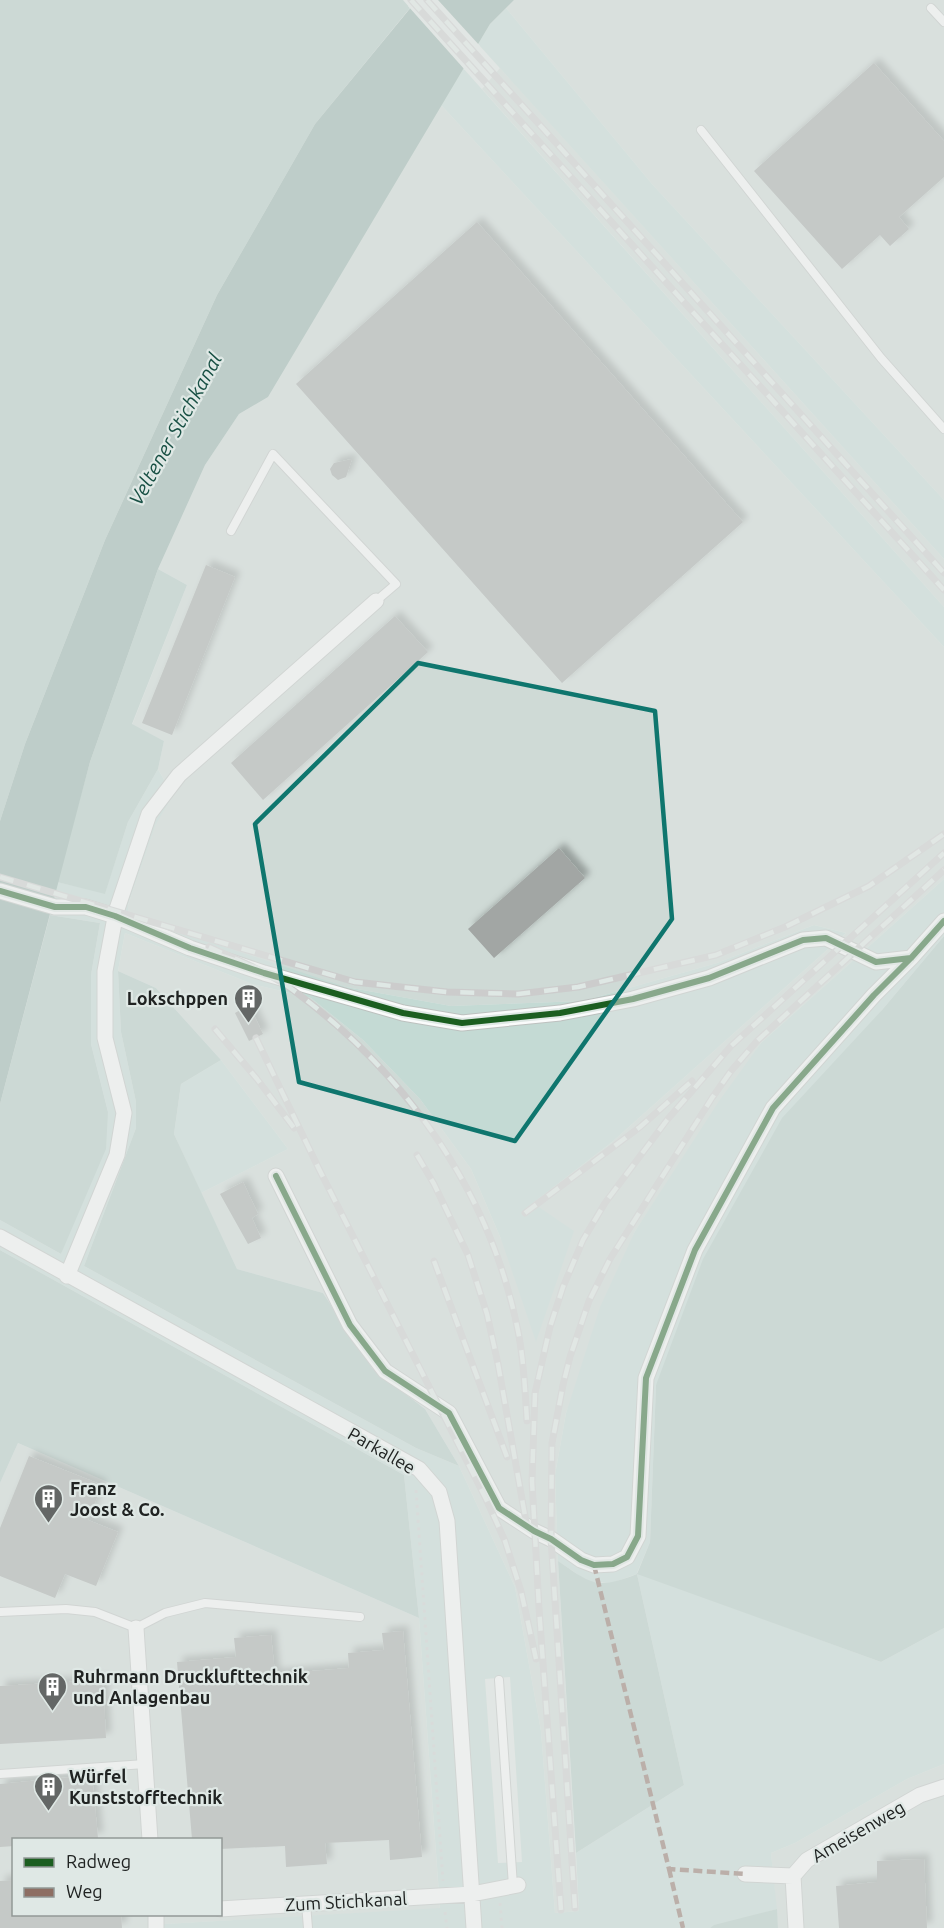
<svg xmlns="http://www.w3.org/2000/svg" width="944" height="1928" font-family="Ubuntu,sans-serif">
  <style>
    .built { fill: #cfdad6; fill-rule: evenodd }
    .green { fill: #c4dad4; fill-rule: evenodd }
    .forest { fill: #b2cac4 }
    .water { fill: #93b0a8 }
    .pier { fill: #e1e6e4 }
    .building { fill: #a2a6a4; filter: url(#shadow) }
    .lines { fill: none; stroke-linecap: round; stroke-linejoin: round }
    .service-casing { stroke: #bdc1bf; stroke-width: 10 }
    .minor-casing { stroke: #bdc1bf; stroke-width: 17 }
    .path { stroke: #cdcfcf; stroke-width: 3; stroke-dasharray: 3 4.5; stroke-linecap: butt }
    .service { stroke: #fafbfb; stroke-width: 8 }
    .minor { stroke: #fafbfb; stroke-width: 15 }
    .rail-casing { stroke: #ccc; stroke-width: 7 }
    .rail { stroke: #dfe8e5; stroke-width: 4.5; stroke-dasharray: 14; stroke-linecap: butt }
    .quiet { stroke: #8d6e63; stroke-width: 4.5; stroke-dasharray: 9 4.5; stroke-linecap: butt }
    .cycleway-casing { stroke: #dfe8e5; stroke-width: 10 }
    .cycleway { stroke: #1b5e20; stroke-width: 6 }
    .marked { fill: none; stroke: #0f766e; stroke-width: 4.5; stroke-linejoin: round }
    .labels { text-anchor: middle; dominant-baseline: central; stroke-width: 4.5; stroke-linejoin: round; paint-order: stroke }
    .poi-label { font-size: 18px; font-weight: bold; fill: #202322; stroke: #dfe8e5; text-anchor: start }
    .street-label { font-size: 18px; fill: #202322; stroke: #dfe8e5 }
    .water-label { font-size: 20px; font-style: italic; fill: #185044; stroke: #dfe8e5 }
  </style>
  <defs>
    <filter id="shadow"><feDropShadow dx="5.5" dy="-5.5" stdDeviation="3" flood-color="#0004"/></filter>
  </defs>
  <rect width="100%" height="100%" fill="#e1e6e4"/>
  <path class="built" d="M514,0h430v500l-292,-316 -146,-176z
    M500,68l444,491v48l-462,-518z
    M441,105l503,542v232l-183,164 -126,188 -69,182 -11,62 3,86 21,350 -24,2 -14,-182 -26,-144 -56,-121 -34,-57 -53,-41 -49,-75 -86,-24 -36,-76 87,-44 -67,-89 -65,-72 -38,-17 7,-38 127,51 59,14 52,42 57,59 51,70 30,70 32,-36 79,-61 234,-209 -32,-8 -97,38 -134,38 -132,5 -105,-19 -49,-13 -169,-59v-10l28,-82 17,-27 -15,-27 6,-28 -32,-16 55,-140 -29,-16 47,-104 34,-51 29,-17z
    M18,1443l401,175 21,291 -276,15v4h-164v-445zM14,1840h206v74h-206z
    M944,1764v164h-166l-7,-75 24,-10 112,-64z"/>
  <path class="green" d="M506,8l146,176 292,316v59l-466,-515 12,-20z
    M463,68l481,539v40l-503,-542z
    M158,769l15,27 -17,28 -28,81v10l218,72 105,19 132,-5 134,-38 97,-38 32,8 -234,209 -79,61 41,28 -38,111 -35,-103 -30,-70 -51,-70 -57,-59 -52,-42 -59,-14 -127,-51 -7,38 3,61 15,70v26l-52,138 332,182 43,18 56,121 26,144 14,182 24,-2 -3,-58 108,-68 -47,-211 -25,9 -23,-1 -31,-21 -3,-86 11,-62 34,-106 35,-76 84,-130 42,-58 183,-164v57l-62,74 -226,375 -6,157 -13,31 244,89 63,-34v136l-37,15 -112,64 -24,10 6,56 -67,19h-546v-4l276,-16 -21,-290 -15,-143 -404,-225v-30l61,34 47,-142 -17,-68v-69l9,-52 -50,-8 7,-33 48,11 23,-71zM510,1677l12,185 -24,1 -13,-184z
    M221,1060l67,89 -87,44 -27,-59 7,-50z"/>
  <path class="forest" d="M0,0h403l7,8 -95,116 -98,171 -112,245 -80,204 -25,77z
    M158,569l29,16 -55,139 32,17 -6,28 -30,53 -23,72 -48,-12 33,-120z
    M50,915l50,8 -9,52v69l17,68 -2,37 -45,105 -61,-34v-116z
    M944,936v692l-63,34 -244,-88 47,211 -108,68 -18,-292c34,23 38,29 79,13l13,-32 6,-157 47,-126 79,-141 100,-108z
    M118,971l38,17 65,72 -40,24 -7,50 63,135 86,24 49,75 53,41 34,57 -43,-18 -332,-182 52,-138v-26l-15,-70z
    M0,1250l404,225 15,143 -401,-175 -18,40z
    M777,1909l1,19h-68l4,-3z"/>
  <path class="water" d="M417,0h97l-24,24 -222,373 -29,17 -34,51 -47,104 -68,193 -90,342v-283l25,-77 80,-204 112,-245 98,-171z"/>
  <path class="pier" d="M413,0h25l42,46 -15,24 -57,-64z"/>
  <path class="building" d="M874,63l70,78v36l-45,40 10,12 -19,17 -10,-11 -38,34 -88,-98z
    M477,222l266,300 -181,161 -266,-299z
    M352,459l-6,18 -8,3 -6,-5 -2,-6 4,-6z
    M206,565l29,12 -63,158 -30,-12z
    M395,616l33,36 -165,148 -32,-37z
    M559,848l26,30 -91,80 -26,-29z
    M249,1005l14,29 -14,7 -14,-28z
    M243,1182l15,32 -6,4 9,20 -13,6 -28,-50z
    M29,1456l73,29 -14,35 30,12 -22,54 -31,-12 -10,24 -55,-22v-48z
    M403,1631l19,226 -32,3 -1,-20 -64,3 2,21 -41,3 -1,-21 -65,3v-10h-28l-15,-177 59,-5 -2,-19 37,-3 4,39 74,-6 -1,-15 36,-3 -2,-17z
    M103,1680l3,58 -106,6v-58z
    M92,1775l6,63 -84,1v7l-14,1v-63z
    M924,1859l3,69h-88l-3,-42 41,-4v-21z
    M14,1880v34h107l1,14h-122v-47z"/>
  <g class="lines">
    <defs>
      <path id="service" d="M931,8l13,14
        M701,130l180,228 63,71
        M231,531l42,-77 123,130 -20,17
        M0,1612l66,-3 29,3 41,16 29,-15 40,-10 155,14
        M499,1680l14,206
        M0,1774l145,-10
        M306,1904l2,24"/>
      <path id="minor" d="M0,891l55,16h31l29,9 75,32 74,25 139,40 59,10 98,-10 73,-14 76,-21 94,-38 23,-2 50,24 35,-4
        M276,1176l74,149 35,46 64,42 50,95 35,23 17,8 30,21 13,5 19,-1 14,-7 11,-21 8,-158 49,-128 78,-142 101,-113 37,-37 33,-37
        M0,1237l419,232 20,23 8,29 27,407
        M67,1276l50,-121 7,-42 -19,-75v-67l11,-59 33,-98 30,-39 197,-174
        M136,1628l14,212
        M745,1874l48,2
        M220,1909l252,-15 46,-9
        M156,1914v14
        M796,1928l-3,-52 14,-16 113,-65 24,-8"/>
    </defs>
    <use href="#service" class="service-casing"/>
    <use href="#minor" class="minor-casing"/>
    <path class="path" d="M416,1490l27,391
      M500,1903l2,25
      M445,1912l2,16"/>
    <use href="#service" class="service"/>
    <use href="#minor" class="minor"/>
    <defs>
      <path id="rail" d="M411,0l533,590
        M427,0l517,573
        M0,877l355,105 92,10 71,2 60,-7 138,-32 69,-28 84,-41 75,-52
        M209,947c30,14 62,26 88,46 111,83 194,201 221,338 6,29 7,60 9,90
        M215,1029l42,50 37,49
        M256,1038l63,131 167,330 19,42 16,50 15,68
        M417,1155l17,29 34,71 19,59 11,50 29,163
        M525,1213l115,-86 52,-46
        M434,1261l73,196
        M575,1908l-24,-369 1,-96 11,-58 7,-28 19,-56 21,-42 102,-161 19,-27 26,-30 187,-171
        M561,1910l-22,-302 -7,-127 3,-88 15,-66 13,-40 20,-47 22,-37 62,-83 64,-74 213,-193"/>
    </defs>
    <use href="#rail" class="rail-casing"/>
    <use href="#rail" class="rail"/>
    <path class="quiet" d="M594,1565l75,304 76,5
      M669,1869l14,59"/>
    <defs>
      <path id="cycleway" d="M0,891l55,16h31l29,9 75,32 74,25 139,40 59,10 98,-10 73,-14 76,-21 94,-38 23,-2 50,24 35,-4
        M276,1176l74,149 35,46 64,42 50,95 35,23 17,8 30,21 13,5 19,-1 14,-7 11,-21 8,-158 49,-128 78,-142 101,-113 37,-37 33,-37"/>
    </defs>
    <use href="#cycleway" class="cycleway-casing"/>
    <use href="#cycleway" class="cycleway"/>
  </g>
  <path d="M0 0H944V1928H0ZM418,663l237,48 17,208 -157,222 -216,-59 -44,-258z" fill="#e1e6e4" fill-opacity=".55" fill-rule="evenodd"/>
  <path class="marked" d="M418,663l237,48 17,208 -157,222 -216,-59 -44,-258z"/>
  <defs>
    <symbol id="building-pin" viewBox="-11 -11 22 30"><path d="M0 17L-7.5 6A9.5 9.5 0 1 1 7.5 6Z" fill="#646766" stroke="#dfe8e5"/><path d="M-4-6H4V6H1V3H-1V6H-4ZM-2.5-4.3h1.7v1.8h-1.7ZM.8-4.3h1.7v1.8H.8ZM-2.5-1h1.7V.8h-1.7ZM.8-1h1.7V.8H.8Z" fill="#fff"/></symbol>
  </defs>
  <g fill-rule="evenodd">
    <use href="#building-pin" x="232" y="982" width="33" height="45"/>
    <use href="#building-pin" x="32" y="1482" width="33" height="45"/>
    <use href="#building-pin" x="36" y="1670" width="33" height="45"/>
    <use href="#building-pin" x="32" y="1770" width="33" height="45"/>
  </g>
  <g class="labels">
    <g class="poi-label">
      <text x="228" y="998" text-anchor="end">Lokschppen</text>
      <text x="70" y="1488">Franz<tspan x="70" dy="21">Joost &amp; Co.</tspan></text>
      <text x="73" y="1676">Ruhrmann Drucklufttechnik<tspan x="73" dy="21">und Anlagenbau</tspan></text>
      <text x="69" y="1776">Würfel<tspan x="69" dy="21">Kunststofftechnik</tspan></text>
    </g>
    <g class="street-label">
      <text transform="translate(382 1450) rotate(30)">Parkallee</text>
      <text transform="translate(858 1831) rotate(-30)">Ameisenweg</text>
      <text transform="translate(346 1901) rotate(-3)">Zum Stichkanal</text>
    </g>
    <g class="water-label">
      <text transform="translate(175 429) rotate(-61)">Veltener Stichkanal</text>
    </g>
  </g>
  <rect x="12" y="1838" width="210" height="78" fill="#dfe8e5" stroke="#939997" stroke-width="1.5"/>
  <rect x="24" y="1858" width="30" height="9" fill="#1b5e20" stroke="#939997" stroke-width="1.5"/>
  <text x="66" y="1868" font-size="18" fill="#202322">Radweg</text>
  <rect x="24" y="1888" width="30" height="9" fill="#8d6e63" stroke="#939997" stroke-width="1.5"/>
  <text x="66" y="1898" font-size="18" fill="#202322">Weg</text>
</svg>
